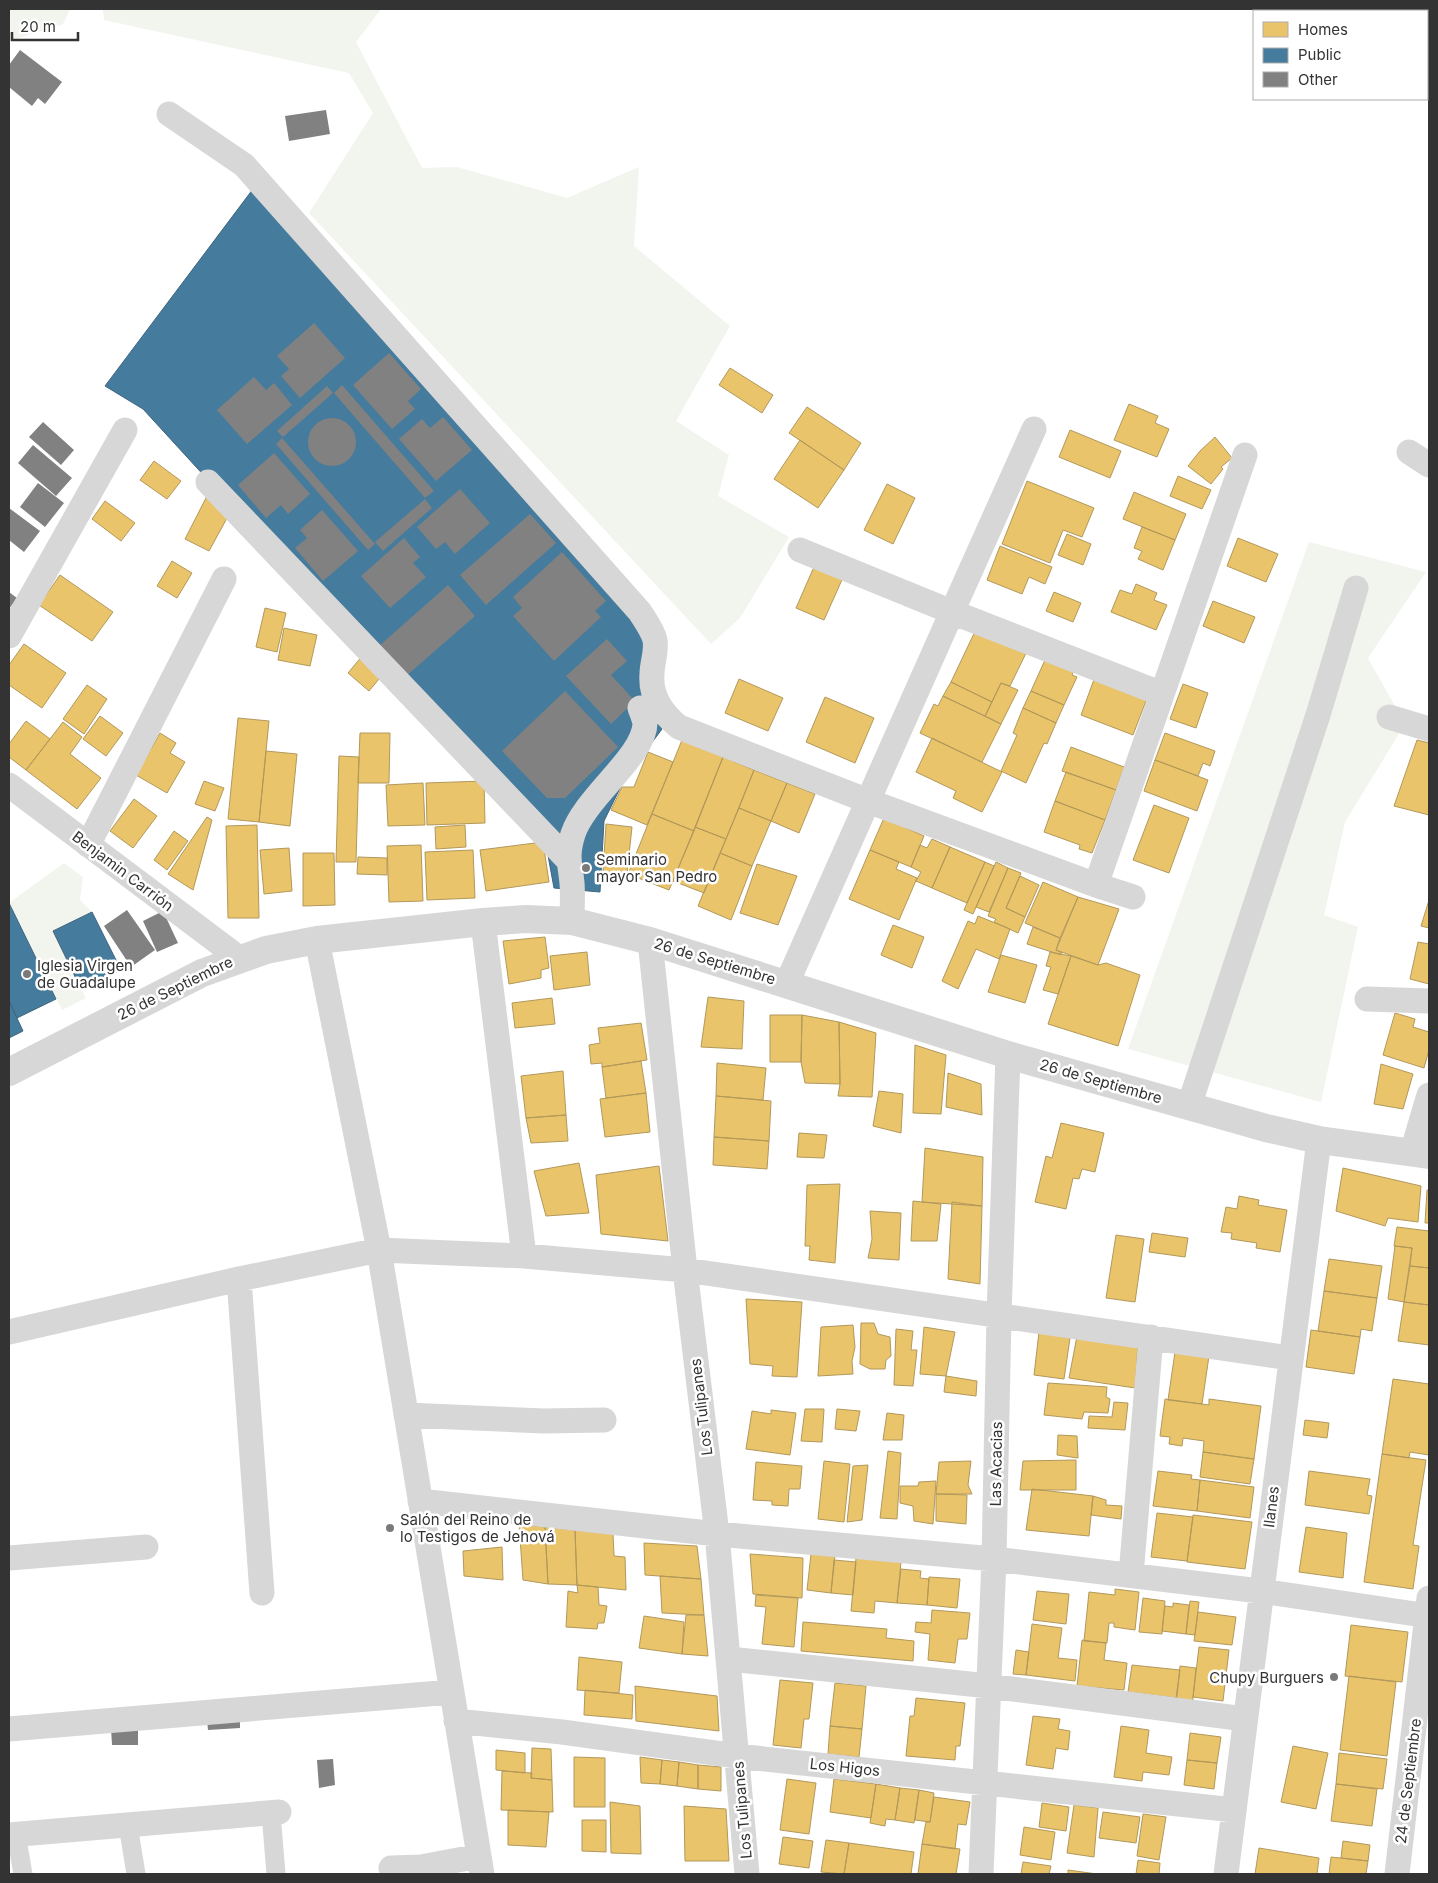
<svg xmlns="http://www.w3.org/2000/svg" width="1438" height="1883" font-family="Inter,sans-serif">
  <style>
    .green { fill: #f1f5ed }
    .homes { fill: #e9c46a; stroke: #b2985a }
    .public { fill: #457b9d; stroke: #40657d }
    .building { fill: #818181 }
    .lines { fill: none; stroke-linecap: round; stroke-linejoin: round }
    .pedestrian { stroke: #d7d7d7; stroke-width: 19 }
    .minor { stroke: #d7d7d7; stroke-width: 25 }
    .tertiary { stroke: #d7d7d7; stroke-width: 28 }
    .poi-dot { fill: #7a7a7a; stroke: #fff; stroke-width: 2 }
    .labels { text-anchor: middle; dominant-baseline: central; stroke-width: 5; stroke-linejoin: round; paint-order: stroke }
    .poi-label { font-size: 15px; fill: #333; stroke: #fff; text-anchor: start }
    .street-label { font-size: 15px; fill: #333; stroke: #fff }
  </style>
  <rect width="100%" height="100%" fill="#fff"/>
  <path class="green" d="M9,9h61l-7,15 -54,17z
    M103,9h278l-25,33 66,126 35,-1 110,31 72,-31 -5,79 96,80 -54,95 53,34 -11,41 71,41 -49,81 -29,26 -402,-431 64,-100 -24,-40 -245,-53z
    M1309,542l117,30 -58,86 37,66 -60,98 -21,93 34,12 -37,175 -193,-53z
    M64,863l19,14 -3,23 12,12 -39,20 33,66 -24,12 -53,-107z"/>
  <path class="homes" d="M730,368l43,27 -11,18 -43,-28z
    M1129,404l29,12 -3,7 14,6 -12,28 -43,-17z
    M807,407l54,36 -17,27 -55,-37z
    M1070,430l51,21 -11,27 -51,-21z
    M1215,437l17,21 -11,9 2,2 -12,15 -23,-18 12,-15z
    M800,440l44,30 -26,38 -44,-29z
    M154,461l27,20 -14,18 -27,-19z
    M1178,476l33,14 -9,19 -32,-13z
    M1027,481l67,27 -12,29 -19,-7 -13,33 -48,-19z
    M887,484l28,14 -22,46 -29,-14z
    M1134,492l52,22 -11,26 -52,-21z
    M207,496l25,13 -23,42 -24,-12z
    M105,501l30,22 -14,18 -29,-22z
    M1142,527l33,13 -12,30 -25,-11 4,-8 -8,-3z
    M1067,534l24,10 -8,21 -25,-10z
    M1238,538l40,16 -12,28 -39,-16z
    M1000,546l52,21 -7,17 -16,-7 -7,17 -35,-14z
    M817,560l28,13 -21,47 -28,-12z
    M172,561l20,12 -15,25 -20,-12z
    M60,575l53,37 -21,29 -53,-36z
    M1136,584l21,9 -3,7 13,5 -11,25 -45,-18 9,-22 12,4z
    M1054,592l27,11 -8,19 -27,-11z
    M1213,601l42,16 -11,26 -41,-17z
    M265,608l21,5 -9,39 -21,-5z
    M979,623l50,24 -19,39 -9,-3 -9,19 -41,-20z
    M284,628l33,7 -7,31 -32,-6z
    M24,644l42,29 -24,35 -33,-23v-20z
    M1049,651l28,13 -5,11 5,2 -13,28 -33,-14z
    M363,655l21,18 -15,18 -21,-18z
    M1096,674l53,19 -16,42 -52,-20z
    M739,679l44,19 -15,33 -43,-18z
    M951,682l41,20 -7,14 -42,-20z
    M1001,683l17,7 -17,34 -16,-8z
    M1183,684l25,9 -12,35 -26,-9z
    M87,685l20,14 -23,35 -21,-15z
    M1031,691l33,14 -8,18 -33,-15z
    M943,696l58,28 -19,38 -62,-29 14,-29 4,2z
    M825,697l49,21 -19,45 -49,-21z
    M1023,708l33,15 -9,21 -3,-1 -18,40 -25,-12 16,-36 -4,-2z
    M100,716l23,17 -17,23 -23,-17z
    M238,718l31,3 -10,101 -31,-3z
    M26,721l24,18 -24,31 -17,-13v-13z
    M63,722l19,15 -12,17 31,24 -24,31 -51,-39z
    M160,733l16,10 -6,10 15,9 -18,31 -31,-18z
    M360,733h30l-1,50h-31z
    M1165,733l50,18 -5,15 -7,-3 -5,13 -43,-16z
    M932,738l70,34 -20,40 -29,-14 3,-7 -40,-19z
    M682,740l41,17 -29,74 -42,-17z
    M1417,740l12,3v72l-35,-9z
    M1071,747l53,20 -8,23 -54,-19z
    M266,751l31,3 -7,72 -31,-4z
    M648,752l25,10 -26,63 -36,-15 11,-23h12z
    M339,756l20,1 -3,105h-20z
    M723,757l31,13 -28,69 -31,-12z
    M1155,760l53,20 -11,31 -53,-20z
    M754,770l33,13 -16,38 -32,-13z
    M1066,772l50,18 -11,30 -50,-19z
    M204,781l20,7 -9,23 -20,-7z
    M484,781l1,42 -58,2 -1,-42z
    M423,783l2,42 -37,1 -2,-41z
    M787,783l28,11 -16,39 -28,-12z
    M134,799l23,17 -24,32 -23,-17z
    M1055,801l50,19 -13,33 -13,-4 1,-4 -36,-13z
    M1154,805l35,13 -20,55 -36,-13z
    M739,808l32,13 -19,45 -32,-13z
    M652,814l42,17 -25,59 -41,-16z
    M207,817l5,3 -19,70 -25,-16z
    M884,818l40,18 -13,31 -41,-17z
    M606,824l26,3 -5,46 -24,-1z
    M257,825l2,93h-31l-2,-92z
    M465,825l1,22 -30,2 -1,-22z
    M695,827l31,12 -22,54 -31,-12z
    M174,831l14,10 -21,29 -13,-10z
    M932,839l18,8 -18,41 -16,-7 5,-9 -10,-5 9,-22 7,3z
    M543,842l6,40 -63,9 -6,-41z
    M421,845l2,56 -34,1 -2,-56z
    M950,847l35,15 -18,41 -35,-15z
    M289,848l3,43 -28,3 -4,-44z
    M473,850l2,48 -48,2 -2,-48z
    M870,850l29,12 -3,7 21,9 -18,42 -50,-21z
    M303,853h31l1,52 -32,1z
    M720,853l32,13 -21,54 -33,-14z
    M358,857l29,1v17l-30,-1z
    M985,862l9,4 -21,48 -9,-4z
    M996,862l12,6 -19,44 -13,-5z
    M757,864l40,12 -19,49 -38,-12z
    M1008,868l13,5 -15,35 19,9 -7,16 -24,-11 2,-3 -8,-3z
    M1020,876l19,9 -14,32 -19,-9z
    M1043,882l35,15 -18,41 -35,-15z
    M1078,897l41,12 -21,56 -42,-15z
    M1429,900v28l-8,-2z
    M978,916l32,13 -11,30 -23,-10 -18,40 -16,-8 26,-60 7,3z
    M893,925l31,12 -12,31 -31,-13z
    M1033,927l27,11 -4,12 6,3 -1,2 -34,-11z
    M545,937l4,31 -8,2v8l-32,6 -6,-43z
    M1418,942l11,2v40l-19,-5z
    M587,952l3,33 -36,5 -4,-34z
    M1050,952l21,4 -13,38 -15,-4 8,-23 -5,-1z
    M1001,955l36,10 -12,38 -37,-11z
    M1071,956l27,9 8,-2 34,12 -22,71 -70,-22z
    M708,997l36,4 -2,48 -41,-2z
    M552,998l3,26 -40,4 -3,-25z
    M1395,1013l20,6 -2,8 16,5v18l-5,18 -41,-13z
    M770,1015h32l-1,47h-31z
    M802,1015l37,7 1,62 -35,-1 -4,-21z
    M839,1022l37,11 -4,64 -34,-1 2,-12z
    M641,1023l6,37 -45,7v-4l-11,1 -2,-19 11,-2 -2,-15z
    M915,1045l31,10 -5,59 -28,-1z
    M641,1061l5,32 -40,5 -4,-31z
    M717,1063l49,5 -3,32 -47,-4z
    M1381,1064l32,10 -10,35 -29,-5z
    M563,1071l3,44 -40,3 -5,-42z
    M948,1073l33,11 1,31 -36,-8z
    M879,1091l24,3 -2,39 -28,-7z
    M646,1093l4,39 -45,5 -5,-38z
    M716,1096l55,5 -2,40 -55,-4z
    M566,1115l2,26 -37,2 -5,-25z
    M1061,1123l43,10 -9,39 -13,-3 -3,10 -6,-1 -7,31 -31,-7 11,-46 6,2z
    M799,1133l28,2 -3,23 -27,-1z
    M714,1137l55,4 -2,28 -54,-4z
    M925,1148l58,9 -1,49 -60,-4z
    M579,1163l10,50 -43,3 -12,-45z
    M659,1166l9,75 -67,-7 -5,-59z
    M1343,1168l78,18 -3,36 -30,-4 -3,8 -49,-15z
    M840,1184l-5,79 -26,-3 1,-14h-5l2,-61z
    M1427,1190h2v33h-4z
    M1239,1196l20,4 -1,5 29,5 -7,42 -24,-4 1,-5 -26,-4 1,-6 -11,-1 5,-25 11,2z
    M913,1201l28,3 -4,37h-26z
    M952,1202l30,4 -2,78 -32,-5z
    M870,1211l31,2 -2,47 -31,-2 4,-19z
    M1397,1227l32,4v37l-19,-2 2,-18 -18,-2z
    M1152,1233l36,5 -3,19 -36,-5z
    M1116,1235l28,4 -9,63 -29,-4z
    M1395,1246l17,2 -8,54 -16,-3z
    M1329,1259l53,7 -5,32 -53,-7z
    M1410,1266l19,2v37l-25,-3z
    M1324,1291l53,7 -5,33 -11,-2 -1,8 -42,-6z
    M746,1299l56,3 -5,75 -25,-1 1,-10 -23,-2z
    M1404,1302l25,3v40l-31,-4z
    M861,1323h13l4,11 12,3 1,19 -5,4 -1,9h-15l-10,-5z
    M853,1325l2,22 -3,14 1,13 -35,2 3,-49z
    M924,1327l31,5 -9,44 -26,-2z
    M896,1329l17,2 -2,19h6l-4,36 -19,-1z
    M1311,1330l49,7 -6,37 -48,-7z
    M1039,1332l31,6 -6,41 -30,-4z
    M1077,1336l61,8 -3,44 -66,-10z
    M1175,1352l34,4 -7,48 -34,-4z
    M946,1376l31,5 -1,15 -32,-4z
    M1393,1379l36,5v71l-19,-3 -1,6 -27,-4z
    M1048,1383l59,4 -1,10 4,2 -2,14 -24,-1 -2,7 -38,-4z
    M1165,1399l44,6v-6l52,7 -7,53 -51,-7 1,-11 -21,-3 -1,8 -13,-2 1,-7 -10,-1z
    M1114,1402l14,1 -3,27 -37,-2 1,-12 23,1z
    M805,1409h19l-2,33 -21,-1z
    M837,1409l23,2 -4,20 -21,-2z
    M771,1410l25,3 -6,42 -44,-6 6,-38 19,3z
    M887,1413l17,2 -2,25h-19z
    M1305,1420l24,3 -2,15 -24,-3z
    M1058,1435l19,1 1,22 -21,-3z
    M888,1451l13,2 -4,66 -17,-1z
    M1203,1452l51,7 -4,25 -50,-7z
    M1382,1454l44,6 -13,85 6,1 -6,43 -49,-7z
    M1076,1460v30h-56l3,-29z
    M824,1461l26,3 -6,58 -26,-3z
    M971,1461l-3,24 4,9h-36l3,-32z
    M756,1462l46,4 -2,23h-11l-1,17 -16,-1v-4l-19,-1z
    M868,1465l-6,55 -15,2 6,-56z
    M1158,1471l34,4 -1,4 9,1 -3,31 -44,-5z
    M1309,1471l61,8 -3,16 5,1 -3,18 -64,-9z
    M1200,1480l54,7 -4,31 -53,-7z
    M936,1481l-3,43 -19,-3 -1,-15 -13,-3v-17h18l1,-4z
    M1032,1489l61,7 -4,40 -63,-6z
    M936,1494l31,1 -1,29 -30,-3z
    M1093,1496l13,4v5l16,1 -1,13 -30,-4z
    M1157,1513l36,4 -6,44 -36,-4z
    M1193,1515l59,7 -7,47 -58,-7z
    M519,1524l26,3 3,57 -25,-4z
    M545,1527l30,3 2,55 -29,-1z
    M1306,1527l41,6 -4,45 -44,-6z
    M575,1530l38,4 1,22 11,1 1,33 -49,-5z
    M644,1543l53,3 4,33 -56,-4z
    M502,1547l1,33 -39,-4 -1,-25z
    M750,1554l53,4 -1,40 -49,-4z
    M811,1554l24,2 -4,37 -24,-3z
    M856,1558l45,4 -4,41 -22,-2 -1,12 -23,-2z
    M834,1560l22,2 -3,33 -22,-2z
    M901,1569l20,2 -1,7 9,1 -2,26 -30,-2z
    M660,1576l41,3 3,36 -42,-2z
    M929,1577l31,2 -3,29 -30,-3z
    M577,1585l21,2 1,18 8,1 -3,17h-6l-1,6 -31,-2 2,-36 10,2z
    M1115,1589l24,3 -4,38 -21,-3v-4h-5l-2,20 -23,-2 5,-49 26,3z
    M1037,1591l32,3 -3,30 -33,-4z
    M756,1595l42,3 -4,49 -32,-3 4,-37 -11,-1z
    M1143,1598l22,3 -3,33 -23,-2z
    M1190,1601l9,1 -4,33 -9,-1z
    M1173,1603l16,2 -3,29 -24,-3 3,-25 8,1z
    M932,1610l38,3 -3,26h-9l-3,24 -27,-3 2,-26 -15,-2 1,-10 15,1z
    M1198,1612l38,5 -4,28 -38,-4z
    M686,1615h18l4,41 -26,-2z
    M644,1616l40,6 -2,32 -43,-6z
    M803,1622l84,7 -1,9 28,3 -1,20 -112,-10z
    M1032,1624l30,4 -4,30 19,2 -2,21 -49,-6z
    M1351,1625l57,7 -6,50 -57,-6z
    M1082,1640l24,3 -2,17 23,3 -3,27 -47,-4z
    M1199,1647l30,3 -6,51 -30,-4z
    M1016,1650l13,2 -3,23 -13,-1z
    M579,1657l43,5 -3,31 -42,-3z
    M1132,1665l48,5 -4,28 -48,-6z
    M1180,1666l16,2 -4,40 -16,-2z
    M1349,1676l47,6 -9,74 -47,-6z
    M780,1680l33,3 -4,36h-5l-3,29 -28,-3z
    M835,1683l31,3 -4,43 -32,-3z
    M635,1686l82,10 2,35 -83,-10z
    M585,1690l48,5 -1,24 -48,-4z
    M916,1698l49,5 -5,43h-4l-1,14 -49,-4 4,-40h4z
    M1033,1716l27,3 -2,10 12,2 -2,19 -12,-2 -3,21 -27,-4z
    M830,1726l32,3 -3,28 -31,-3z
    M1121,1726l28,4 -3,23 26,4 -3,18 -26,-3 -1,9 -28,-4z
    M1190,1733l31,4 -4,26 -30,-3z
    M1293,1746l35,7 -12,56 -35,-7z
    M532,1748l19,1 1,31 -21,-2z
    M496,1750l29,3v20l-29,-3z
    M1339,1753l48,6 -4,30 -47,-5z
    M574,1757l31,1v49h-31z
    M640,1757l22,3 -2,24 -19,-1z
    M662,1760l17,2 -2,24 -17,-2z
    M1187,1760l30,3 -3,26 -30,-4z
    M679,1762l19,3v24l-21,-3z
    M698,1765l23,2v24l-23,-2z
    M502,1771l30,2 -1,5 21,2 1,32 -52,-2z
    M787,1779l29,4 -7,51 -29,-4z
    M834,1779l42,5 -5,34 -41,-6z
    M876,1784l24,4 -5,32 -9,-1 -1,7 -15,-3z
    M1336,1784l41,5 -5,37 -41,-5z
    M900,1788l19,2 -5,33 -19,-3z
    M919,1790l15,3 -4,29 -15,-2z
    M934,1797l36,5 -4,23 -8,-1 -3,25 -33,-5 4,-22h4z
    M610,1802l30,4 1,48 -30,-1z
    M1042,1803l27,4 -3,24 -27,-4z
    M1074,1805l24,3 -4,49 -27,-4z
    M684,1806l42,3 3,52h-44z
    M508,1810l41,2 -3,35 -38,-2z
    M1103,1812l37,5 -4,26 -37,-5z
    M1143,1814l23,3 -7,43 -22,-4z
    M582,1820h24v32l-24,-1z
    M1024,1827l31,5 -4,28 -31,-5z
    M783,1837l30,4 -4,27 -30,-4z
    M826,1840l23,3 -5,31 -23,-2z
    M1343,1841l27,4 -2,16 -27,-3z
    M849,1843l65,9 -3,22h-67z
    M922,1844l38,5 -4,25h-38z
    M1259,1848l60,10 -2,16h-62z
    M1331,1857l37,4 -2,13h-37z
    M1138,1860l22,3 -1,11h-23z
    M1023,1862l28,4 -2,8h-28z
    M1068,1870l29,4h-29z"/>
  <path class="public" d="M253,189l400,454 -7,59 16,27 -38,51 -20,41 -4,71 -46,-4 -7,-38 -404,-441 -38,-23z
    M9,903l47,96 -39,19 -8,-17z
    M92,912l29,58 -40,19 -28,-58z
    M9,1001l14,30 -14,7z"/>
  <path class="building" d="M20,50l42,32 -17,22 -7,-6 -6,8 -23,-19v-22z
    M326,110l4,24 -41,7 -4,-25z
    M314,323l31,35 -45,40 -19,-22 8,-7 -12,-13z
    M389,353l32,36 -13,12 7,8 -23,20 -39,-44z
    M254,377l12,13 8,-7 18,22 -45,39 -30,-34z
    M342,385l92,106 -9,7 -91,-105z
    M327,386l6,7 -50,44 -6,-6z
    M443,417l29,33 -36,31 -37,-42 23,-20 8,9z
    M308 442a24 24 0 1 1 48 0a24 24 0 1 1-48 0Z
    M43,422l31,28 -13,15 -32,-28z
    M282,438l93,106 -7,6 -92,-106z
    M33,445l39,33 -16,18 -38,-33z
    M274,453l36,41 -22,20 -7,-9 -15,13 -28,-33z
    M38,483l26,20 -19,24 -25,-20z
    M460,489l30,34 -35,31 -10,-12 -9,7 -19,-22z
    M425,499l7,9 -49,43 -8,-9z
    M9,508l31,23 -16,21 -15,-12z
    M322,510l36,41 -35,30 -28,-33 12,-10 -7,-8z
    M530,514l26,29 -70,62 -26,-30z
    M404,538l16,19 -7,6 13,14 -36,31 -29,-32z
    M562,552l44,49 -11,10 6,6 -47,44 -41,-45 9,-8 -9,-11z
    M448,585l27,31 -70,61 -26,-31z
    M9,592l8,6 -8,11z
    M607,639l20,22 -16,14 24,26 -24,23 -45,-48z
    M565,691l53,56 -53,51h-18l-45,-47z
    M127,910l28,40 -24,17 -27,-41z
    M163,911l15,32 -21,9 -14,-31z
    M240,1718v10l-32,2 -1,-10z
    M138,1725v20h-26l-1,-17z
    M333,1759l2,26 -16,3 -2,-28z"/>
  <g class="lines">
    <path class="pedestrian" d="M271,1813l5,61
      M128,1825l8,49
      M16,1834l7,40"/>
    <path class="minor" d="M169,114l75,51 396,447c5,8 13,19 15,28 2,12 -3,23 -3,34 -2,23 11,40 27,53l189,74 228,84 149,-430
      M1034,429l-82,183 210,82
      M1409,452l20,13
      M208,482l360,378
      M9,636l116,-206
      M1389,717l40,12
      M9,785l230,173
      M88,845l136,-266
      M1096,885l37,12
      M572,921c0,-12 1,-26 0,-38 -2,-21 -6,-26 1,-49 12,-37 72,-78 72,-111 -1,-5 -3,-10 -5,-15
      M483,922l41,334
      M317,940l62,310 103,624
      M650,941l35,329 32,264 30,340
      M787,983l165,-371 -152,-62
      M1367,999l62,2
      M1189,1106l129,-391 38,-127
      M1412,1152l17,-57
      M239,1279l23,314
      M9,1332l230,-53 140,-29 145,6 161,14 605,88
      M406,1415l138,6 60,-1
      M420,1501l297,33 277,25 266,32 169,25
      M9,1558l137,-11
      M1131,1575l20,-238
      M729,1659l260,27 256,33
      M456,1721l106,11 175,24 497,54
      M9,1729l443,-37
      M9,1835l270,-23
      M391,1868l30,-1 58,-11
      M981,1874l13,-315 5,-244 9,-260
      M1226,1874l93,-734
      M1397,1874l32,-276"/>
    <path class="tertiary" d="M9,1072l193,-99 64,-23 51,-10 166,-18 43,-3 46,2 78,20 358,114 258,73 53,12 110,15"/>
  </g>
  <g class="poi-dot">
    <circle cx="586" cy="868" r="5"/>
    <circle cx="27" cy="974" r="5"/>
    <circle cx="390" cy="1528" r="5"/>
    <circle cx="1334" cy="1677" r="5"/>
  </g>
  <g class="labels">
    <g class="poi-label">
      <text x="596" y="859">Seminario<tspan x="596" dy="17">mayor San Pedro</tspan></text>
      <text x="37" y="965">Iglesia Virgen<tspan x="37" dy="17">de Guadalupe</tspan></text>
      <text x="400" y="1519">Salón del Reino de<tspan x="400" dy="17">lo Testigos de Jehová</tspan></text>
      <text x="1324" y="1677" text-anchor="end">Chupy Burguers</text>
    </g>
    <g class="street-label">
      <text transform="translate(123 871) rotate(37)">Benjamin Carrión</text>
      <text transform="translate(715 961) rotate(17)">26 de Septiembre</text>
      <text transform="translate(175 988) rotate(-26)">26 de Septiembre</text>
      <text transform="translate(1101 1081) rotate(16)">26 de Septiembre</text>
      <text transform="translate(701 1407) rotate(-97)">Los Tulipanes</text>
      <text transform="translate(996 1464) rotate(-89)">Las Acacias</text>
      <text transform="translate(1271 1507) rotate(-83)">Ilanes</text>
      <text transform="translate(845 1767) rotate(6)">Los Higos</text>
      <text transform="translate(1408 1781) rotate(-83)">24 de Septiembre</text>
      <text transform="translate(742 1810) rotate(-95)">Los Tulipanes</text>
    </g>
  </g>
  <rect width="1438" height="1883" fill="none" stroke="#333333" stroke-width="20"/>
  <rect x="1253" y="10" width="175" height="90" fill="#ffffff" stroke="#adadad"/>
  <rect x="1263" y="22" width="25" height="15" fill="#e9c46a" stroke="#adadad"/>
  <text x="1298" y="35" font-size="15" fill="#333333">Homes</text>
  <rect x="1263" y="48" width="25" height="15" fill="#457b9d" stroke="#adadad"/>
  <text x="1298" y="60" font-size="15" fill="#333333">Public</text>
  <rect x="1263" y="72" width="25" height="15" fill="#818181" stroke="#adadad"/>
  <text x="1298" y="85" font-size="15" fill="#333333">Other</text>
  <path d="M12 32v8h66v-8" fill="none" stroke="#333333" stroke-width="2.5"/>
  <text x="20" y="32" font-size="15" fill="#333333" stroke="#ffffff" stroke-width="4" paint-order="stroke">20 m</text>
</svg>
